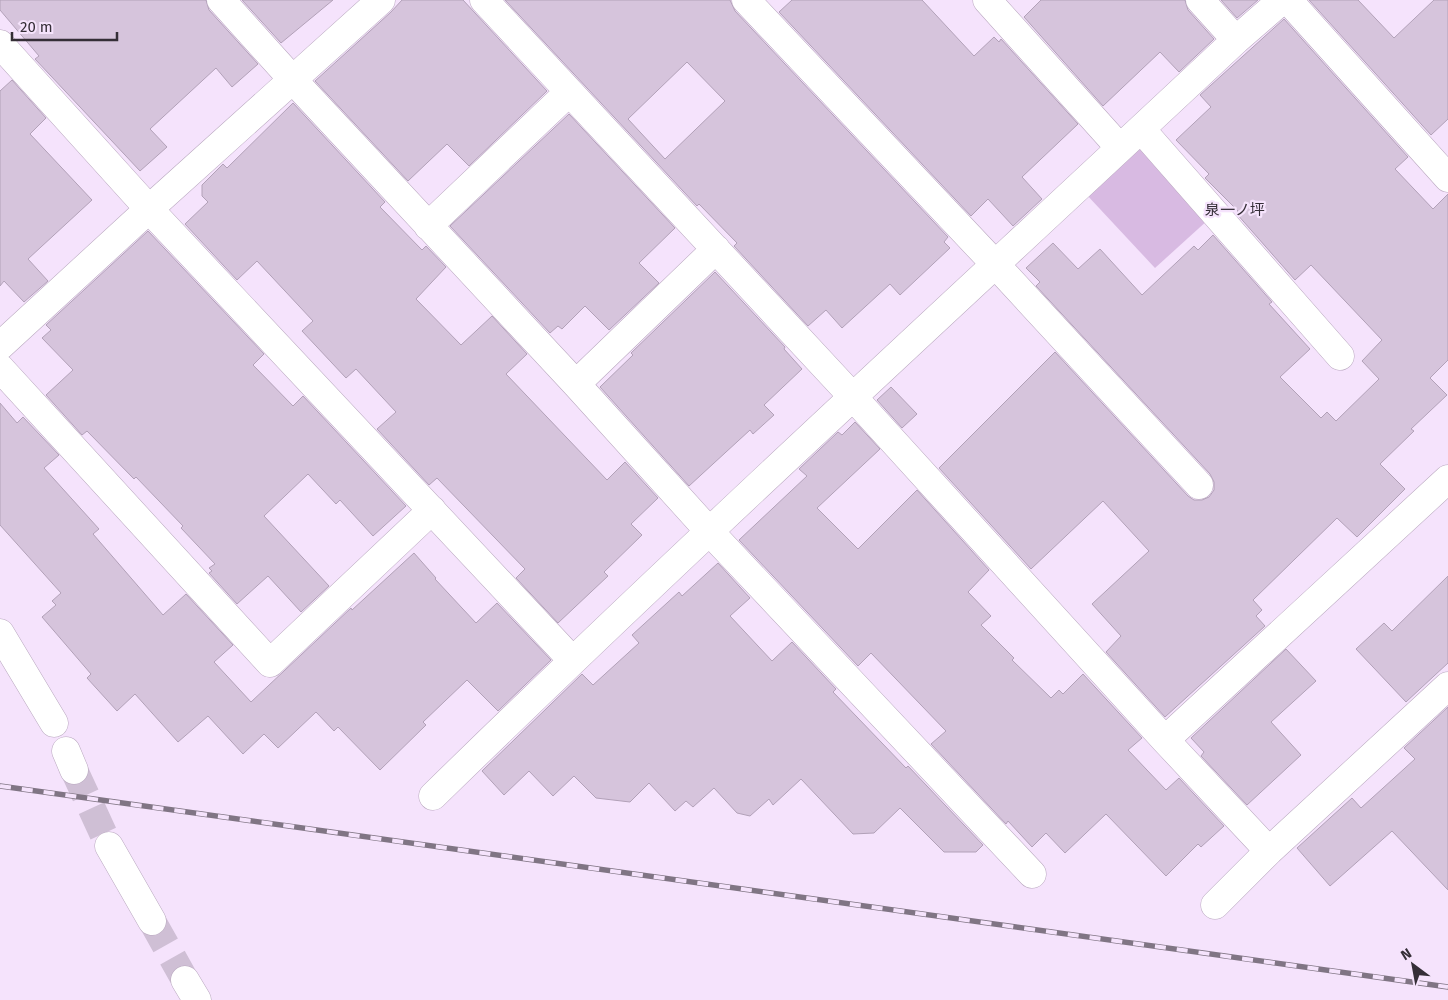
<svg xmlns="http://www.w3.org/2000/svg" width="1448" height="1000" font-family="'Fira Sans','Noto Sans JP',sans-serif">
  <style>
    .green { fill: #d8bae2 }
    .building { fill: #d6c4dc; stroke: #b2a1b8; fill-rule: evenodd }
    .lines { fill: none; stroke-linecap: round; stroke-linejoin: round }
    .street-tunnel { stroke: #cfbfd5; stroke-width: 28; stroke-dasharray: 28 14; stroke-linecap: butt }
    .street-casing { stroke: #b9a8bf; stroke-width: 29 }
    .secondary-casing { stroke: #b9a8bf; stroke-width: 29 }
    .street { stroke: #fff; stroke-width: 28 }
    .secondary { stroke: #fff; stroke-width: 28 }
    .rail-casing { stroke: #807584; stroke-width: 5.5 }
    .rail { stroke: #f5e3fc; stroke-width: 4; stroke-dasharray: 11; stroke-linecap: butt }
    .labels { text-anchor: middle; dominant-baseline: central; stroke-width: 4.5; stroke-linejoin: round; paint-order: stroke }
    .quarter-label { font-size: 15px; fill: #352e37; stroke: #f5e3fc }
  </style>
  <rect width="100%" height="100%" fill="#f5e3fc"/>
  <path class="green" d="M1139,144l70,75 -54,49 -69,-74z"/>
  <path class="building" d="M0,0h206l3,10 49,54 -26,23 -16,-19 -66,61 17,18 -27,24 -105,-112 4,-3 -39,-46z
    M242,0h91l-52,43z
    M402,0h61l84,91 -78,75 -22,-22 -39,37 -93,-100 76,-69z
    M505,0h225l5,11 213,226 -4,5 6,6 -50,47 -10,-11 -48,44 -16,-18 -18,16 -74,-80 3,-3 -38,-39 -2,2zM687,62l38,39 -60,58 -37,-40z
    M792,0h130l52,56 20,-19 5,5 2,-3 77,85 -56,53 20,22 -29,27 -25,-27 -17,17 -192,-204z
    M1041,0h144l3,10 26,29 -35,33 -19,-20 -57,54 -79,-89z
    M1221,0h37l-21,18z
    M1309,0h49l36,38 40,-38h14v119l-17,16z
    M1284,19l124,138 -13,12 38,40 15,-15v166l-18,18 17,17 -36,34 3,2 -34,33 25,25 -48,48 -20,-19 -84,82 9,10 -6,6 9,10 -100,91 -59,-65 15,-16 -29,-32 57,-53 -46,-50 -72,68 -92,-101 116,-116 133,144 6,4h8l7,-3 5,-7v-8l-4,-8 -174,-188 4,-4 -14,-14 27,-25 25,26 22,-20 42,46 52,-49 4,4 15,-15 59,67 -3,2 41,45 -30,28 41,41 6,-6 9,9 43,-42 -17,-18 20,-21 -71,-75 -16,15 -59,-67 2,-2 -33,-33 4,-4 -33,-34 35,-33 -11,-12z
    M12,80l34,38 -16,16 62,66 -64,59 20,22 -24,21 -20,-21 -4,5v-195z
    M293,103l92,99 -5,5 42,43 4,-4 20,21 -30,32 45,46 31,-29 35,38 -21,20 101,106 18,-18 33,36 -27,26 11,11 -38,37 4,4 -50,47 -42,-45 9,-9 -88,-91 -8,7 -52,-56 19,-17 -40,-43 -10,9 -44,-47 11,-10 -56,-60 -20,19 -52,-56 23,-22 -6,-6v-11l21,-21 4,4z
    M569,114l106,114 -36,35 20,20 -50,47 -24,-24 -23,23 -4,-3 -8,7 -100,-107z
    M148,231l116,123 -11,11 40,41 10,-10 103,110 -33,30 -33,-36 -4,4 -28,-30 -44,42 65,70 -28,26 -33,-36 -31,28 -28,-31 3,-2 -3,-3 6,-4 -34,-36 2,-2 -47,-49 -2,2 -47,-48 -5,4 -36,-40 27,-25 -31,-32 9,-8 -5,-5z
    M715,272l70,75 -1,2 18,20 -38,36 10,10 -21,19 -3,-4 -61,56 -89,-99 33,-32 -2,-2z
    M891,387l26,27 -15,14 -25,-28z
    M0,403l17,20 6,-6 36,38 -15,13 55,61 -6,5 70,81 23,-21 47,51 -19,17 37,40 100,-94 1,2 62,-57 22,25 -1,1 41,44 21,-20 54,57 -53,51 -31,-31 -44,42 3,3 -46,45 -42,-43 -4,4 -18,-19 -38,36 -14,-14 -21,20 -35,-38 -30,26 -43,-48 -18,17 -30,-33 4,-4 -49,-57 14,-12 -4,-4 9,-8 -61,-68z
    M855,422l25,27 -63,59 41,41 59,-59 72,80 -21,22 23,24 -10,9 33,33 -2,2 39,38 8,-8 4,4 20,-20 59,64 -14,12 38,40 13,-12 45,48 -23,21 -3,-3 -32,32 -60,-62 -41,39 -19,-20 -14,14 -24,-26 -2,3 -75,-80 15,-13 -75,-78 -13,13 -119,-126 68,-64 -8,-7 39,-37 4,3z
    M718,563l32,35 -20,18 42,45 20,-19 44,47 -3,3 73,76 2,-2 75,79 -7,7h-32l-44,-44 -26,25 -21,1 -52,-55 -28,26 -4,-6 -19,17 -13,-3 -23,-25 -21,19 -7,-6 -11,10 -26,-28 -19,19 -34,-4 -22,-22 -21,20 -24,-25 -25,24 -22,-24 100,-97 11,11 46,-42 -7,-8 47,-43 3,4z
    M1448,576v87l-42,39 -50,-53 28,-26 8,8z
    M1286,649l30,32 -45,41 30,33 -54,50 -46,-49 3,-4 -13,-14z
    M1448,707v183l-56,-59 -62,55 -33,-38 55,-50 9,10 54,-49 -11,-11z"/>
  <g class="lines">
    <path class="street-tunnel" d="M74,770l35,76
      M152,921l33,59"/>
    <defs>
      <path id="street" d="M221,0l72,80 283,304 133,147 323,343
        M484,0l369,397 312,343 104,111
        M746,0l249,264 204,221
        M987,0l133,148
        M1200,0l36,40
        M1288,0l160,178
        M0,44l149,165 423,451
        M1141,129l199,227
        M428,226l141,-134
        M0,346l149,-137 232,-209
        M0,368l270,295 162,-153
        M576,384l140,-135
        M1165,740l283,-261
        M66,751l8,19
        M433,796c263,-257 535,-505 803,-756l46,-40
        M109,846l43,75
        M1215,905l54,-54 179,-165
        M185,980l12,20"/>
      <path id="secondary" d="M0,633l54,90"/>
    </defs>
    <use href="#street" class="street-casing"/>
    <use href="#secondary" class="secondary-casing"/>
    <use href="#street" class="street"/>
    <use href="#secondary" class="secondary"/>
    <defs>
      <path id="rail" d="M0,786l1448,201"/>
    </defs>
    <use href="#rail" class="rail-casing"/>
    <use href="#rail" class="rail"/>
  </g>
  <g class="labels">
    <g class="quarter-label">
      <text x="1235" y="210">泉一ノ坪</text>
    </g>
  </g>
  <g transform="translate(1413 965) rotate(328)" stroke="#f5e3fc" stroke-width="4" paint-order="stroke">
  <path d="M0-4L9 19L0 12L-9 19Z" fill="#352e37"/>
  <text y="-8" font-size="14" font-weight="bold" text-anchor="middle" fill="#352e37">N</text>
  </g>
  <path d="M12 32v8h105v-8" fill="none" stroke="#352e37" stroke-width="2.5"/>
  <text x="20" y="32" font-size="15" fill="#352e37" stroke="#f5e3fc" stroke-width="4" paint-order="stroke">20 m</text>
</svg>
